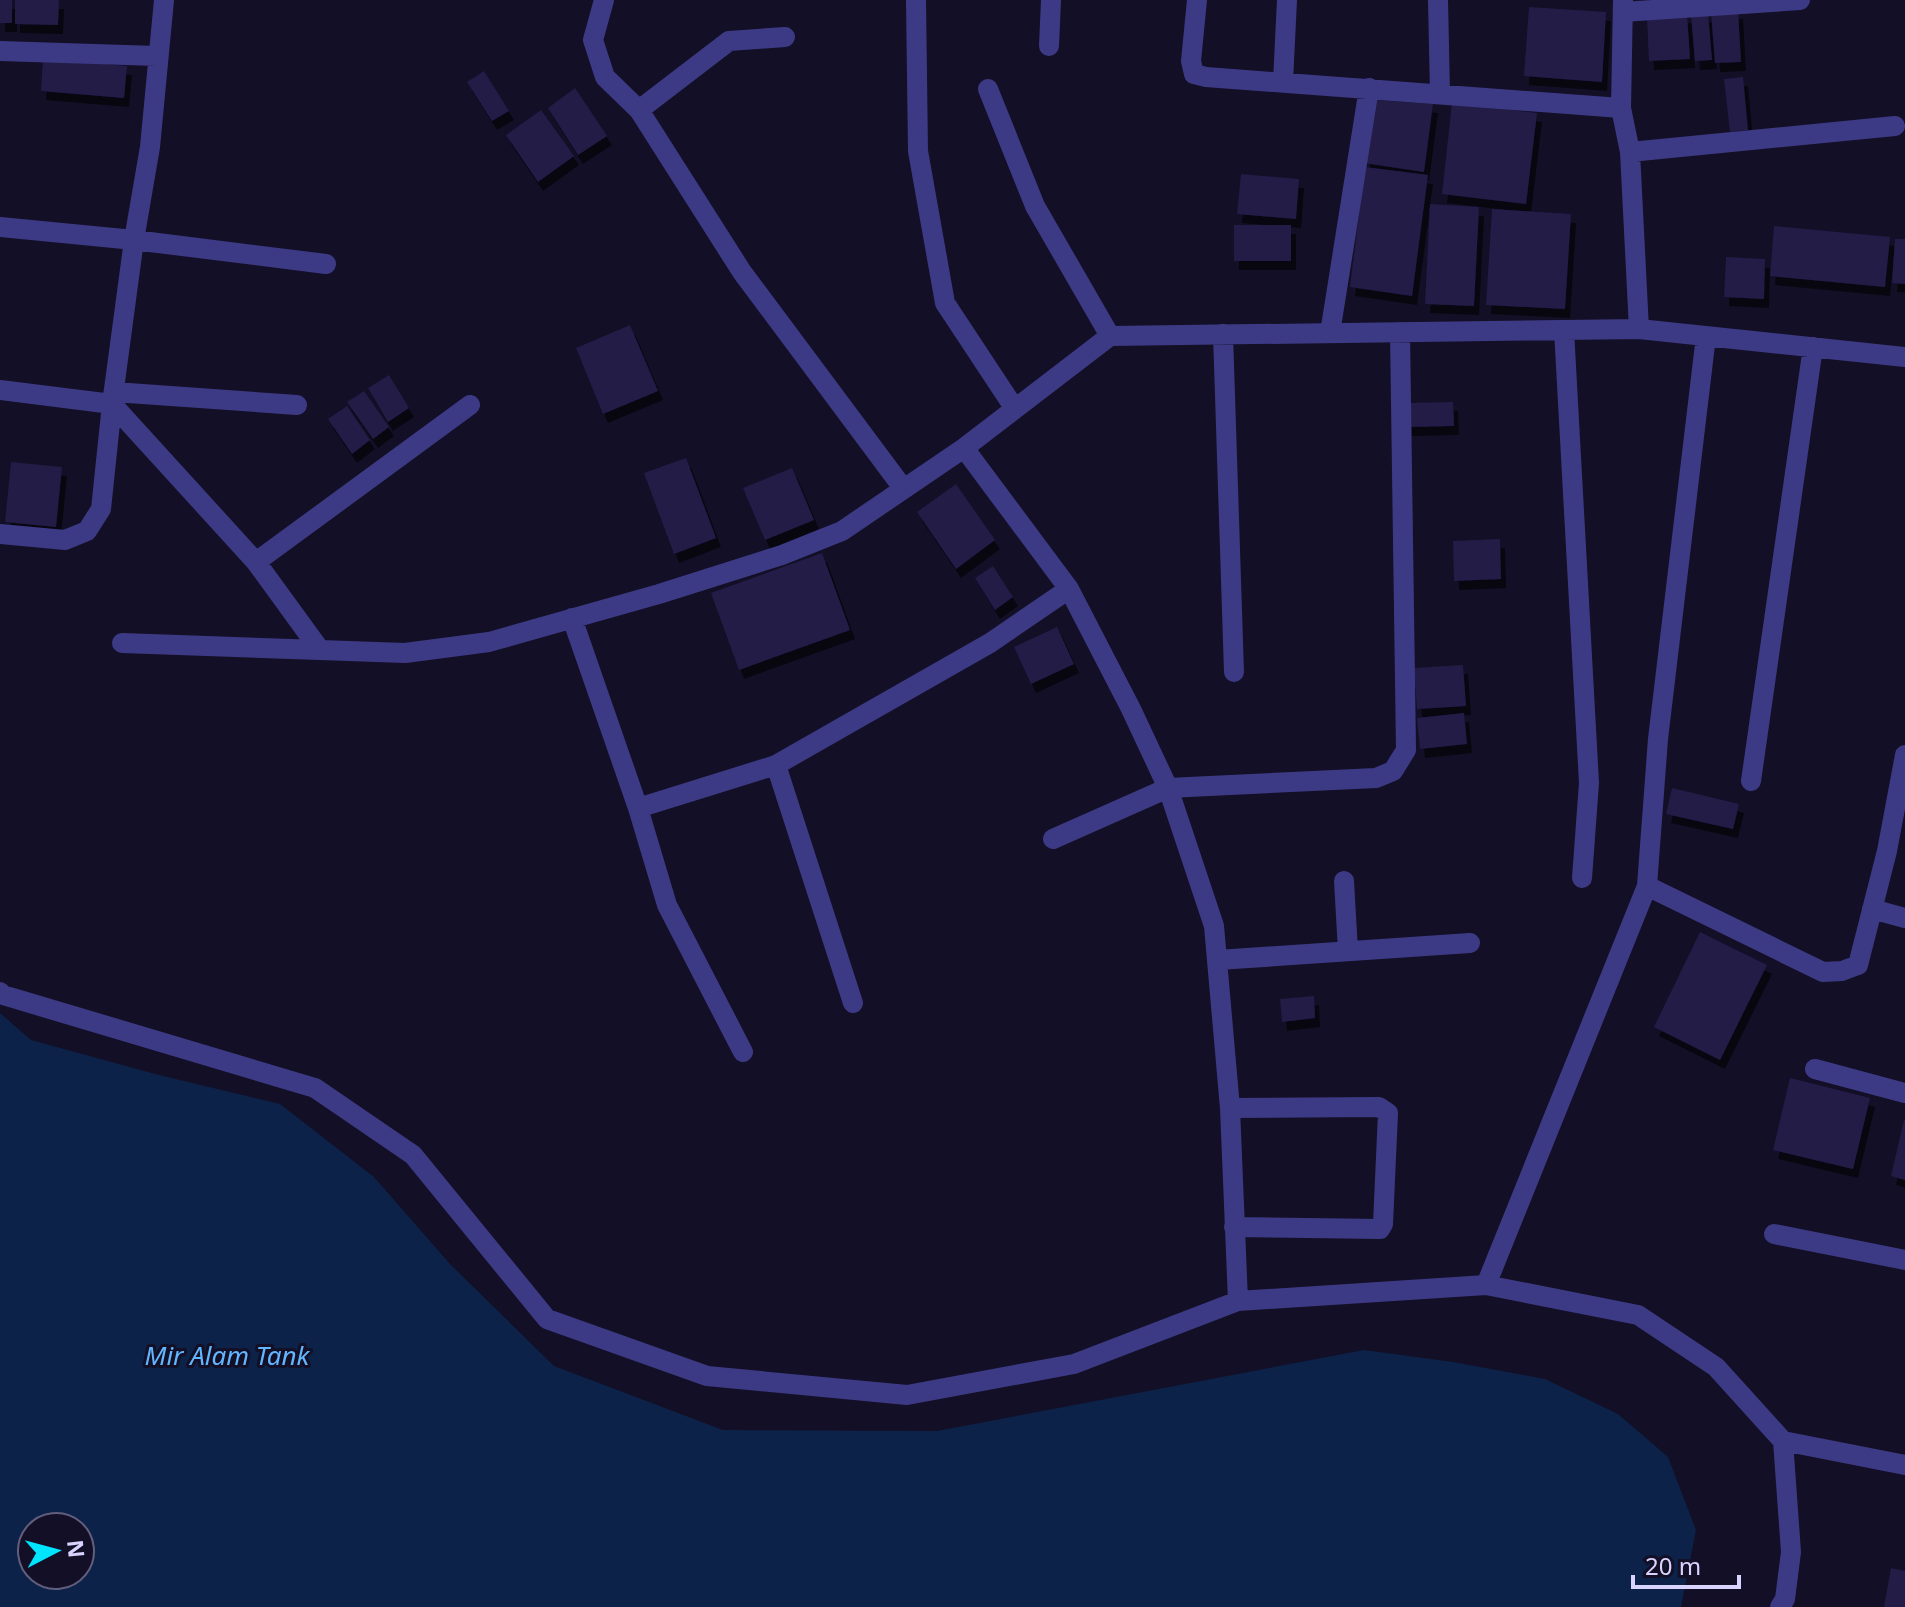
<svg xmlns="http://www.w3.org/2000/svg" width="1905" height="1607" font-family="'Noto Sans',sans-serif">
  <style>
    .water { fill: #0c2248; fill-rule: evenodd }
    .building { fill: #241b47; filter: url(#shadow) }
    .lines { fill: none; stroke-linecap: round; stroke-linejoin: round }
    .minor { stroke: #3d3a85; stroke-width: 20 }
    .labels { text-anchor: middle; dominant-baseline: central; stroke-width: 6; stroke-linejoin: round; paint-order: stroke }
    .water-label { font-size: 26px; font-style: italic; fill: #62b6ff; stroke: #130f26 }
  </style>
  <defs>
    <filter id="shadow"><feDropShadow dx="5" dy="9" stdDeviation="0" flood-color="#0009"/></filter>
  </defs>
  <rect width="100%" height="100%" fill="#130f26"/>
  <path class="water" d="M0,1013l31,27 128,35 121,29 94,73 76,87 104,102 169,64 214,1 427,-81 89,12 92,17 73,35 50,43 28,73 -15,77h-1681zM32,1527h48v48h-48z"/>
  <path class="building" d="M0,0h12v23h-12z
    M15,0h44l-1,25 -43,-1z
    M1529,7l77,5 -4,70 -78,-6z
    M1738,10l3,52 -26,1 -4,-51z
    M1708,13l4,47 -17,1 -4,-46z
    M1687,14l3,45 -41,2 -2,-44z
    M43,59l84,7 -3,32 -83,-7z
    M484,71l25,40 -17,10 -25,-39z
    M1743,77l5,53 -18,2 -6,-53z
    M575,88l32,48 -29,19 -30,-47z
    M1376,100l57,4 -9,68 -60,-9z
    M1452,103l85,10 -11,91 -84,-10z
    M541,110l33,46 -36,26 -32,-47z
    M1365,167l63,8 -16,121 -62,-9z
    M1241,174l58,5 -3,40 -59,-5z
    M1430,204l49,3 -5,99 -49,-2z
    M1492,209l79,5 -6,95 -79,-4z
    M1234,225h57v36h-57z
    M1774,226l116,11 -5,50 -115,-11z
    M1895,239h10v45l-13,-1z
    M1726,257l39,2 -1,40 -40,-2z
    M630,325l28,66 -55,23 -27,-66z
    M389,375l20,33 -21,14 -20,-34z
    M364,391l25,36 -16,12 -26,-37z
    M1453,402l1,24 -47,1 -1,-24z
    M347,406l23,34 -18,14 -24,-35z
    M686,458l30,80 -42,16 -30,-81z
    M11,462l51,5 -6,60 -51,-5z
    M792,468l22,52 -49,20 -22,-52z
    M956,484l39,56 -39,29 -39,-57z
    M1500,539l1,40 -47,2 -1,-40z
    M822,553l28,77 -111,40 -28,-77z
    M993,566l20,31 -18,13 -20,-32z
    M1057,627l17,37 -43,20 -17,-37z
    M1463,665l3,41 -49,3 -3,-41z
    M1464,713l3,31 -47,5 -3,-31z
    M1672,788l67,16 -6,25 -67,-15z
    M1700,932l67,33 -47,95 -66,-33z
    M1314,996l1,22 -33,4 -2,-23z
    M1790,1078l80,20 -17,71 -80,-19z
    M1904,1120h1v60l-14,-4z
    M1891,1568l14,3v36h-21z"/>
  <g class="lines">
    <path class="minor" d="M164,0l-14,147 -16,93 -22,164 144,158 64,88 85,3 84,-11 170,-48 123,-39 60,-24 122,-83 146,-112 529,-7 266,28
      M604,0l-11,40 12,37 34,33 103,162 161,216
      M916,0l2,151 27,152 70,106
      M1197,0l-6,61 3,13 12,3 415,31
      M1438,0l2,93
      M1623,0l-2,108 9,44 9,177
      M1623,12l177,-12
      M1049,46l2,-46
      M0,51l157,5
      M1283,82l4,-82
      M988,89l47,117 75,130
      M639,110l90,-69 56,-4
      M1630,152l265,-26
      M0,227l134,13 192,24
      M1564,330l25,453 -7,95
      M1330,333l39,-245
      M1223,334l11,338
      M0,390l112,14 -11,105 -14,22 -22,9 -65,-6
      M114,392l183,13
      M964,448l105,141 62,120 37,79 46,138 16,182 8,193
      M256,562l214,-157
      M572,618l66,190 29,97 76,147
      M122,643l198,7
      M776,765l77,238
      M1751,781l62,-434
      M638,808l138,-43 214,-122 79,-54
      M1053,839l115,-51 208,-10 17,-7 13,-21 -6,-418
      M1344,881l4,70
      M1647,886l176,86 19,-1 16,-6 29,-114 18,-96
      M1872,909l33,9
      M1218,960l252,-17
      M0,992l3,3 312,93 98,67 134,164 160,57 200,19 167,-31 164,-63 248,-16 152,30 78,52 67,74 8,111 -6,47 -5,8
      M1815,1069l90,24
      M1230,1108l149,-1 9,6 -5,111 -3,5 -146,-2
      M1774,1234l131,26
      M1486,1285l161,-399 11,-147 48,-403
      M1783,1441l122,24"/>
  </g>
  <g class="labels">
    <g class="water-label">
      <text x="227" y="1355">Mir Alam Tank</text>
    </g>
  </g>
  <g transform="translate(56 1551) rotate(84)"><circle r="38" fill="#130f26" stroke="#625e7d" stroke-width="2"/>
  <path d="M0-6L14 30L0 20L-14 30Z" fill="#00e5ff"/>
  <text y="-12" font-size="22" font-weight="bold" text-anchor="middle" fill="#d9d4ff">N</text>
  </g>
  <path d="M1633 1575v12h106v-12" fill="none" stroke="#d9d4ff" stroke-width="4"/>
  <text x="1645" y="1575" font-size="24" fill="#d9d4ff" stroke="#130f26" stroke-width="6" paint-order="stroke">20 m</text>
</svg>
